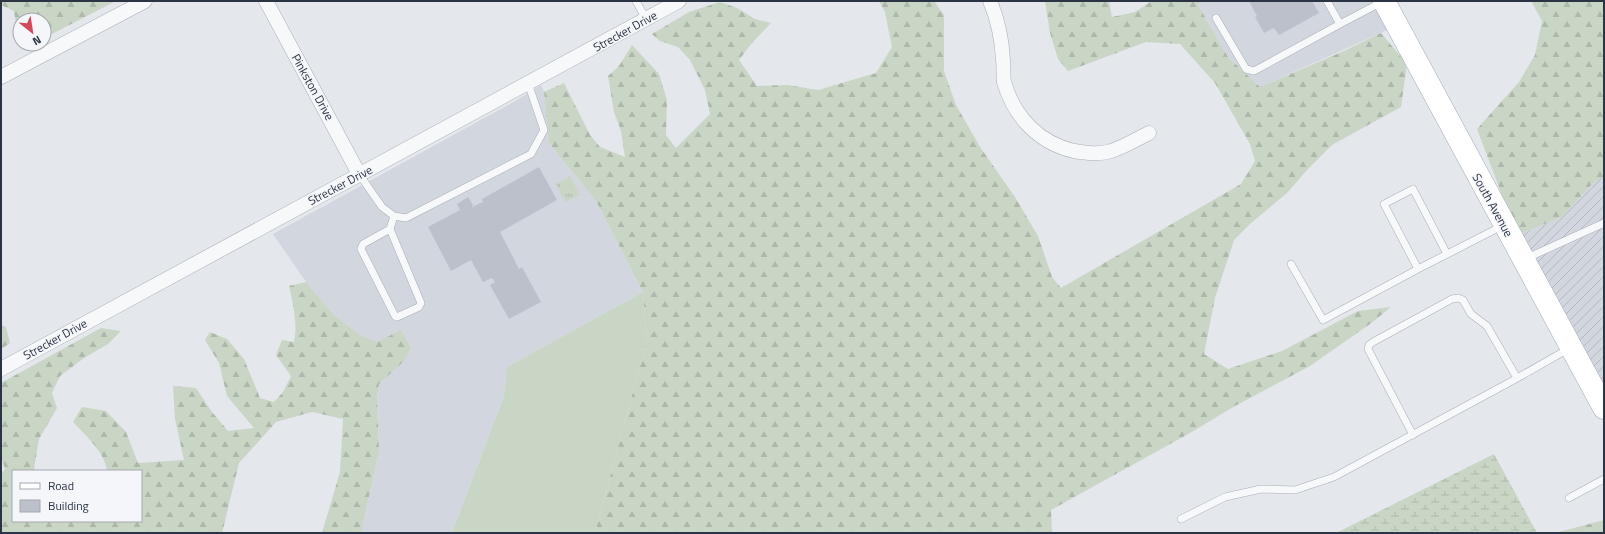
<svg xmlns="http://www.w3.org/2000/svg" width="1605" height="534" font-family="'Titillium Web',sans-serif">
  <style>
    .built { fill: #d2d6de }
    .industrial { fill: url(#industrial-furrows) }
    .grass { fill: #c9d6c5 }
    .forest { fill: url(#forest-firs) }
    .wetland { fill: url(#wetland-marsh) }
    .park { fill: url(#park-tufts) }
    .building { fill: #bbc0ca }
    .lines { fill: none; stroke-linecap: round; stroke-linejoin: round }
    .lane-casing { stroke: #a9aeb7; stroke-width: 8 }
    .street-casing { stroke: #a9aeb7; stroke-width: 15 }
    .primary-casing { stroke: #a3abb8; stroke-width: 23 }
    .lane { stroke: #f7f8fa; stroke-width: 7 }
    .street { stroke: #f7f8fa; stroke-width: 14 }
    .primary { stroke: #fff; stroke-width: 22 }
    .labels { text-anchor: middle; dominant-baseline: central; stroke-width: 3; stroke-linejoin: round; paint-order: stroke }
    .street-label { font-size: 12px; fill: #2b3445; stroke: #f4f6f9 }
  </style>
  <defs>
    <pattern id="industrial-furrows" width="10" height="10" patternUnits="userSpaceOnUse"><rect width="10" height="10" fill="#d2d6de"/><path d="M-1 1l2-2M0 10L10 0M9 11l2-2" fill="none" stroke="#b4b8c0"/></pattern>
    <pattern id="forest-firs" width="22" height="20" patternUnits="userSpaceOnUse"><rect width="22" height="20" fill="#c9d6c5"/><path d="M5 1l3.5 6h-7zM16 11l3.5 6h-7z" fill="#adb8ab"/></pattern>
    <pattern id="wetland-marsh" width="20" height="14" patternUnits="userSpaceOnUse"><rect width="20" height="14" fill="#c9d6c5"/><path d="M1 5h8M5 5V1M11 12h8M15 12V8" fill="none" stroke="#adb8ab"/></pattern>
    <pattern id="park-tufts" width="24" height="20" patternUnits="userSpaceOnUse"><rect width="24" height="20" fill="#c9d6c5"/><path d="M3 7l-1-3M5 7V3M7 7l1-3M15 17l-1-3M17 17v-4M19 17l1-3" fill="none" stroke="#adb8ab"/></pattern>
  </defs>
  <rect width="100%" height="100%" fill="#e4e7ec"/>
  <path class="built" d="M1202,1h176l14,27 -132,59 -32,-30 -30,-52z
    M541,85l3,7 5,51 47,58 47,91 -136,75 -3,29 -52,137h-91l18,-82 -2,-55 2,-12 24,-22 -26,-20 -17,-7 -26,-20 -28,-33 -33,-48 239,-131z"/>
  <path class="industrial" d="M1604,177v219l-87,-161 45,-18 31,-34z"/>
  <path class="grass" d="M643,292l4,48 -52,193h-143l52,-137 3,-29z"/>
  <path class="forest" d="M1,1h115l-72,37v-18h-24v19l-2,-2 -4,-26 -13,-6z
    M879,1h55l10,14v56l12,34 24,42 35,50 23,39 14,41 9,11 180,-104 14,-23 -5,-17 -35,-61 -35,-39 -34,-2 -78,29 -10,-12 -8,-26 -5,-32h64l3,16 23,-5 15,-10 -2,-1h54l-4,4 30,52 32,30 86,-37 35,-17 26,31 -6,43 -69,38 -25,25 -20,23 -37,31 -16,16 -19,58 -11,56 24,15 54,-18 76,-40 33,-4 -21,17 -60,42 -75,40 -45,27 -139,77 1,23h-457l52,-193 -4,-48 -47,-91 -47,-58 -5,-51 20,-9 26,52 10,12 25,10 -4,-26 -7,-19 -6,-36 11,-10 13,-21 27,29 8,26 -1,35 10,13 34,-34 -5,-24 -15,-30 -12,-13 -18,-6 -8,-7 37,-22 31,-10 17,6 18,11 16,4 -20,21 -12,16 18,26 31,-1 30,5 58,-17 16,-26 -7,-35z
    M1531,1h73v176l-11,6 -31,34 -45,18 -40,-106 42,-47 16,-27 7,-34z
    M306,282l28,33 26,20 17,7 24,-12 10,18 -8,14 -24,22 -2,12 2,55 -18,82h-39l18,-61 3,-53 -31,-7 -36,10 -37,41 -17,70h-221v-59l4,-5 -4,-12v-74l100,-55 20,3 -13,13 -24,14 -24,18 -8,17 5,15 -18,31 -5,30 4,2h-25v50h128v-50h-34c-2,-19 -22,-36 -34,-49l9,-15 24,4 20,21 12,31 46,-3 -9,-41 -2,-33 23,2 16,24 16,19 26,-3 -27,-32 -8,-33 -14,-23 5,-8 17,7 17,20 16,39 14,4 9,-10 8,-16 -15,-21 6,-15 12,2c4,-18 -1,-38 -5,-56z
    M1,326l5,1 4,16 -9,6z
    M1604,520v13h-49z"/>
  <path class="wetland" d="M1494,454l43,79h-201z"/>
  <path class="park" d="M570,176l10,19 -15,7 -9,-18z"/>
  <path class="building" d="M1249,1h63l7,12 -40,22 -5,-7 -10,5 -9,-16 2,-1z
    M539,167l18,33 -57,32 19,37 3,-2 19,35 -32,17 -19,-34 5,-3 -3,-4 -9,4 -12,-22 -20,11 -23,-44 32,-17 -3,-6 11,-7 5,8 -1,2 11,-5 -1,-3z"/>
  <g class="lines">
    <defs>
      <path id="lane" d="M636,1l10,18
        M1327,1l13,23 42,-22
        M1216,18l30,51 8,2 86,-47
        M359,174l23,33 12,9 12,2 125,-64 13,-24 -16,-47
        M390,229l-27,15 -2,5 34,67 2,1 22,-10 2,-4 -31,-74 4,-13
        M1447,254l-34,-65 -29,15 34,65 84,-43
        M1525,259l79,-36
        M1291,264l32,56 95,-51
        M1413,435l-45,-86 1,-4 4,-3 79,-43 6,-1 5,2 8,14 16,12 30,52
        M1569,498l35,-19
        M1181,519l44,-22 36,-8 34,1 39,-13 178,-96 58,-33"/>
      <path id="street" d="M266,1l93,173
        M990,1c8,19 12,38 13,59 1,7 0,15 1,22 10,35 35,61 70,69 12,2 25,4 37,0 13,-4 26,-12 38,-18
        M1,77l144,-76
        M1,369l678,-368"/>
      <path id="primary" d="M1384,1l220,407"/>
    </defs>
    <use href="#lane" class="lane-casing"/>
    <use href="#street" class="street-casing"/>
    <use href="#primary" class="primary-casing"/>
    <use href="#lane" class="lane"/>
    <use href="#street" class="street"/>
    <use href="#primary" class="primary"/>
  </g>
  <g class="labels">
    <g class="street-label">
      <text transform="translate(625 31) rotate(-29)">Strecker Drive</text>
      <text transform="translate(313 87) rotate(61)">Pinkston Drive</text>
      <text transform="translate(340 185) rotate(-28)">Strecker Drive</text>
      <text transform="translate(1493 205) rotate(61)">South Avenue</text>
      <text transform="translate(55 339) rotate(-29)">Strecker Drive</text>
    </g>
  </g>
  <rect width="1605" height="534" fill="none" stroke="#2b3445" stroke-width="4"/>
  <rect x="12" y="470" width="130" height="52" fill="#f4f6f9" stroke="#a4a8b1"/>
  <rect x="20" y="483" width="20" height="6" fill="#ffffff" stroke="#a4a8b1"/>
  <text x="48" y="490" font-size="12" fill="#2b3445">Road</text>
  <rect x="20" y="500" width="20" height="12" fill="#bbc0ca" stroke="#a4a8b1"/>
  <text x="48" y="510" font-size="12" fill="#2b3445">Building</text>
  <g transform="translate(32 32) rotate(150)"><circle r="19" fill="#f4f6f9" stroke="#a4a8b1"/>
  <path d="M0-3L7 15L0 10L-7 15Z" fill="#d1495b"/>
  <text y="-6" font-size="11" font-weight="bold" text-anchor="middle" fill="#2b3445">N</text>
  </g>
</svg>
